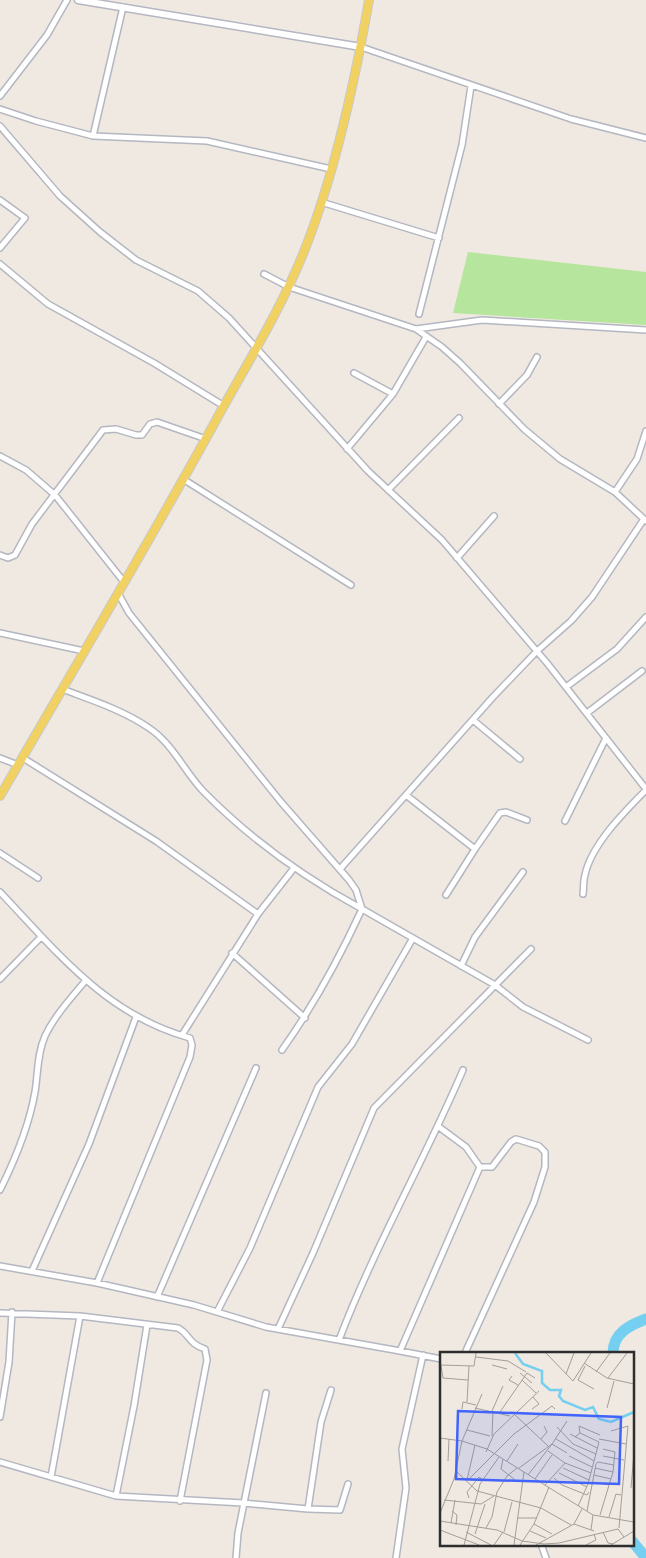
<svg xmlns="http://www.w3.org/2000/svg" width="646" height="1558" font-family="Helvetica,sans-serif">
  <style>
    .green { fill: #b6e59e }
    .lines { fill: none; stroke-linecap: round; stroke-linejoin: round }
    .river { stroke: #75cff0; stroke-width: 11 }
    .minor-casing { stroke: #b4b7c1; stroke-width: 8 }
    .tertiary-casing { stroke: #b4b7c1; stroke-width: 9 }
    .primary-casing { stroke: #c9c9c9; stroke-width: 10 }
    .minor { stroke: #fff; stroke-width: 5 }
    .tertiary { stroke: #fff; stroke-width: 6 }
    .primary { stroke: #f2d163; stroke-width: 8 }
    .inset-river { fill: none; stroke: #75cff0; stroke-width: 2.5 }
    .inset-road { fill: none; stroke: #a29e99; stroke-width: 1 }
    .view { fill: #4264fb; fill-opacity: 0.15; stroke: #4264fb; stroke-width: 2.5 }
    .inset-edge { fill: none; stroke: #2e2e2e; stroke-width: 2.5 }
  </style>
  <rect width="100%" height="100%" fill="#efe9e1"/>
  <path class="green" d="M468,252l178,20v53l-193,-12z"/>
  <g class="lines">
    <path class="river" d="M613,1353c0,-20 17,-28 33,-34
      M632,1541l14,17"/>
    <defs>
      <path id="minor" d="M361,47l210,72 75,19
        M0,96l47,-61 20,-35
        M0,109l36,12 57,15 114,5 124,28
        M0,126l60,70 40,36 36,28 62,31 31,27 139,153 74,69 105,123 99,126
        M93,136l30,-129
        M0,200l25,18 -25,30
        M321,202l118,36
        M0,264l48,40 106,59 70,43
        M264,274l25,13 127,42 26,18 18,16 64,66 36,30 55,33 31,29
        M419,314l43,-169 9,-59
        M416,329l66,-9 164,10
        M354,373l39,21
        M499,404l28,-29 10,-18
        M347,449l46,-55 33,-57
        M0,456l26,14 29,25 69,87
        M183,479l168,106
        M388,490l71,-72
        M615,492l22,-33 9,-28
        M0,555l8,3 7,-3 17,-31 71,-94 13,-1 20,6h6l8,-11 7,-2 49,17
        M457,558l37,-42
        M118,593l11,20 152,189 68,78 7,10 6,19 133,76 28,22 65,33
        M0,633l84,18
        M566,687l51,-38 29,-32
        M62,689c29,11 61,21 87,39 24,16 35,43 54,63 46,47 102,87 159,118 -23,50 -48,96 -80,141
        M587,713l55,-42
        M473,720l47,39
        M0,758l18,7
        M23,758l133,83 102,73
        M406,795l69,54 25,-36 6,-1 21,8
        M565,821l41,-83
        M0,853l38,25
        M340,869l153,-172 44,-46 34,-30 21,-24 52,-78
        M0,892c57,60 106,123 190,146l2,7 -2,12 -93,226
        M583,894c1,-6 0,-13 2,-19 6,-30 40,-64 61,-85
        M446,895l29,-46
        M232,953l73,65
        M461,966l14,-29 48,-65
        M0,979l41,-42
        M182,1035l76,-121 36,-46
        M439,1127l27,20 14,20h12l19,-25 5,-3 23,7 6,6v15l-11,35 -69,151
        M0,1190c15,-30 29,-64 35,-98 3,-18 2,-38 10,-56 10,-21 27,-39 41,-56
        M0,1266l97,17 97,22 72,22 134,24 80,-184
        M32,1271l57,-127 47,-127
        M157,1297l99,-229
        M217,1312l33,-64 68,-161 34,-43 61,-106
        M0,1313l80,3 98,12c12,6 9,15 27,21l2,11 -27,141
        M278,1329l35,-76 61,-145 157,-159
        M339,1340c35,-92 85,-179 124,-270
        M400,1351l41,8
        M0,1417l9,-55 3,-50
        M0,1462l116,34 127,7 65,6 13,-87 10,-32
        M51,1477l29,-161
        M116,1496l18,-90 13,-81
        M308,1509l32,1 8,-26
        M541,1544l5,14
        M236,1558l2,-25 28,-140
        M396,1558l10,-70 -4,-39 21,-94"/>
      <path id="tertiary" d="M78,0l283,47"/>
      <path id="primary" d="M0,796c72,-124 146,-248 215,-374 31,-57 66,-112 90,-173 30,-76 50,-168 64,-249"/>
    </defs>
    <use href="#minor" class="minor-casing"/>
    <use href="#tertiary" class="tertiary-casing"/>
    <use href="#primary" class="primary-casing"/>
    <use href="#minor" class="minor"/>
    <use href="#tertiary" class="tertiary"/>
    <use href="#primary" class="primary"/>
  </g>
  <g transform="translate(440 1352)">
    <rect width="194" height="194" fill="#efe9e1"/>
    <path class="inset-river" d="M75,1l8,11 19,7v12l8,7h11l-2,6 4,5 22,9 8,-3 6,12 12,3 23,-10"/>
    <path class="inset-road" d="M106,1l27,28 18,-28M36,5l32,4 18,11M144,11l23,15 27,6M0,13l34,1 2,-13M52,13l15,4M1,14l2,12 25,2M145,14l-7,14 16,9M156,20l14,-19M80,21l12,10M126,22l8,-21M72,24l-3,4 9,5M168,26l19,-25M82,28l14,13M27,50l2,-36M35,56l35,8M167,56l7,-27M22,57l1,-7 13,3M92,57l7,-5 -6,-7M52,59l11,-25M60,60l27,-39 8,5M73,61l35,33M117,75l16,17 23,10M27,78l23,6M171,79l17,-5 -9,102M130,82l27,14M52,84l1,-25M135,85l5,-4 -1,-7 21,9M0,86l22,3 25,8 106,66 41,7M101,87l6,-7 -3,-6M116,87l38,22M159,87l27,5M108,99l17,12 26,10M46,100l8,-18 45,-43M129,104l23,11M163,104l21,4M63,107l-2,10 13,10 -1,3M8,109l1,-22M67,109l11,-17M79,116l33,-24 15,-23M123,116l26,12M155,116l18,4M16,119l21,20 64,17 30,17M119,121l28,14M88,123l24,-31 15,9M154,123l17,4M114,126l8,7 25,10 2,-3M95,127l17,-24M27,128l8,-35M28,128l46,-46 38,-28 3,3M153,130l16,3M105,133l20,-22M191,136l3,-35M29,146l-2,-6 12,-15 4,3M4,148l37,4 13,-8M138,154l10,-22 11,-42 -19,-9M12,159l5,4 -1,10M147,159l9,-47 2,-2 16,3M0,161l14,-34 8,-38 20,-47M160,163l13,-43 2,-20 -12,-3M169,165l7,-23 5,1M77,166h20M0,169l57,9 25,11 22,3 15,-1 59,-14 6,8M11,171l4,-23M94,172l18,10M134,172l20,7M46,176l6,-11 5,-25 10,-16 10,-8M0,178l39,15M151,178l2,-15M90,179l16,7M26,180l25,13M64,180l8,-30M163,180l5,11 5,1M35,182l10,-30M24,193l16,-61 19,-27M54,193l9,-13M74,193l10,-73M80,193l14,-21 15,-37M96,193l38,-21 8,-15M146,193l10,-5 -2,-6M171,193l23,-14"/>
    <path class="view" d="M18,59l163,6 -2,67 -163,-5z"/>
    <rect width="194" height="194" class="inset-edge"/>
  </g>
</svg>
